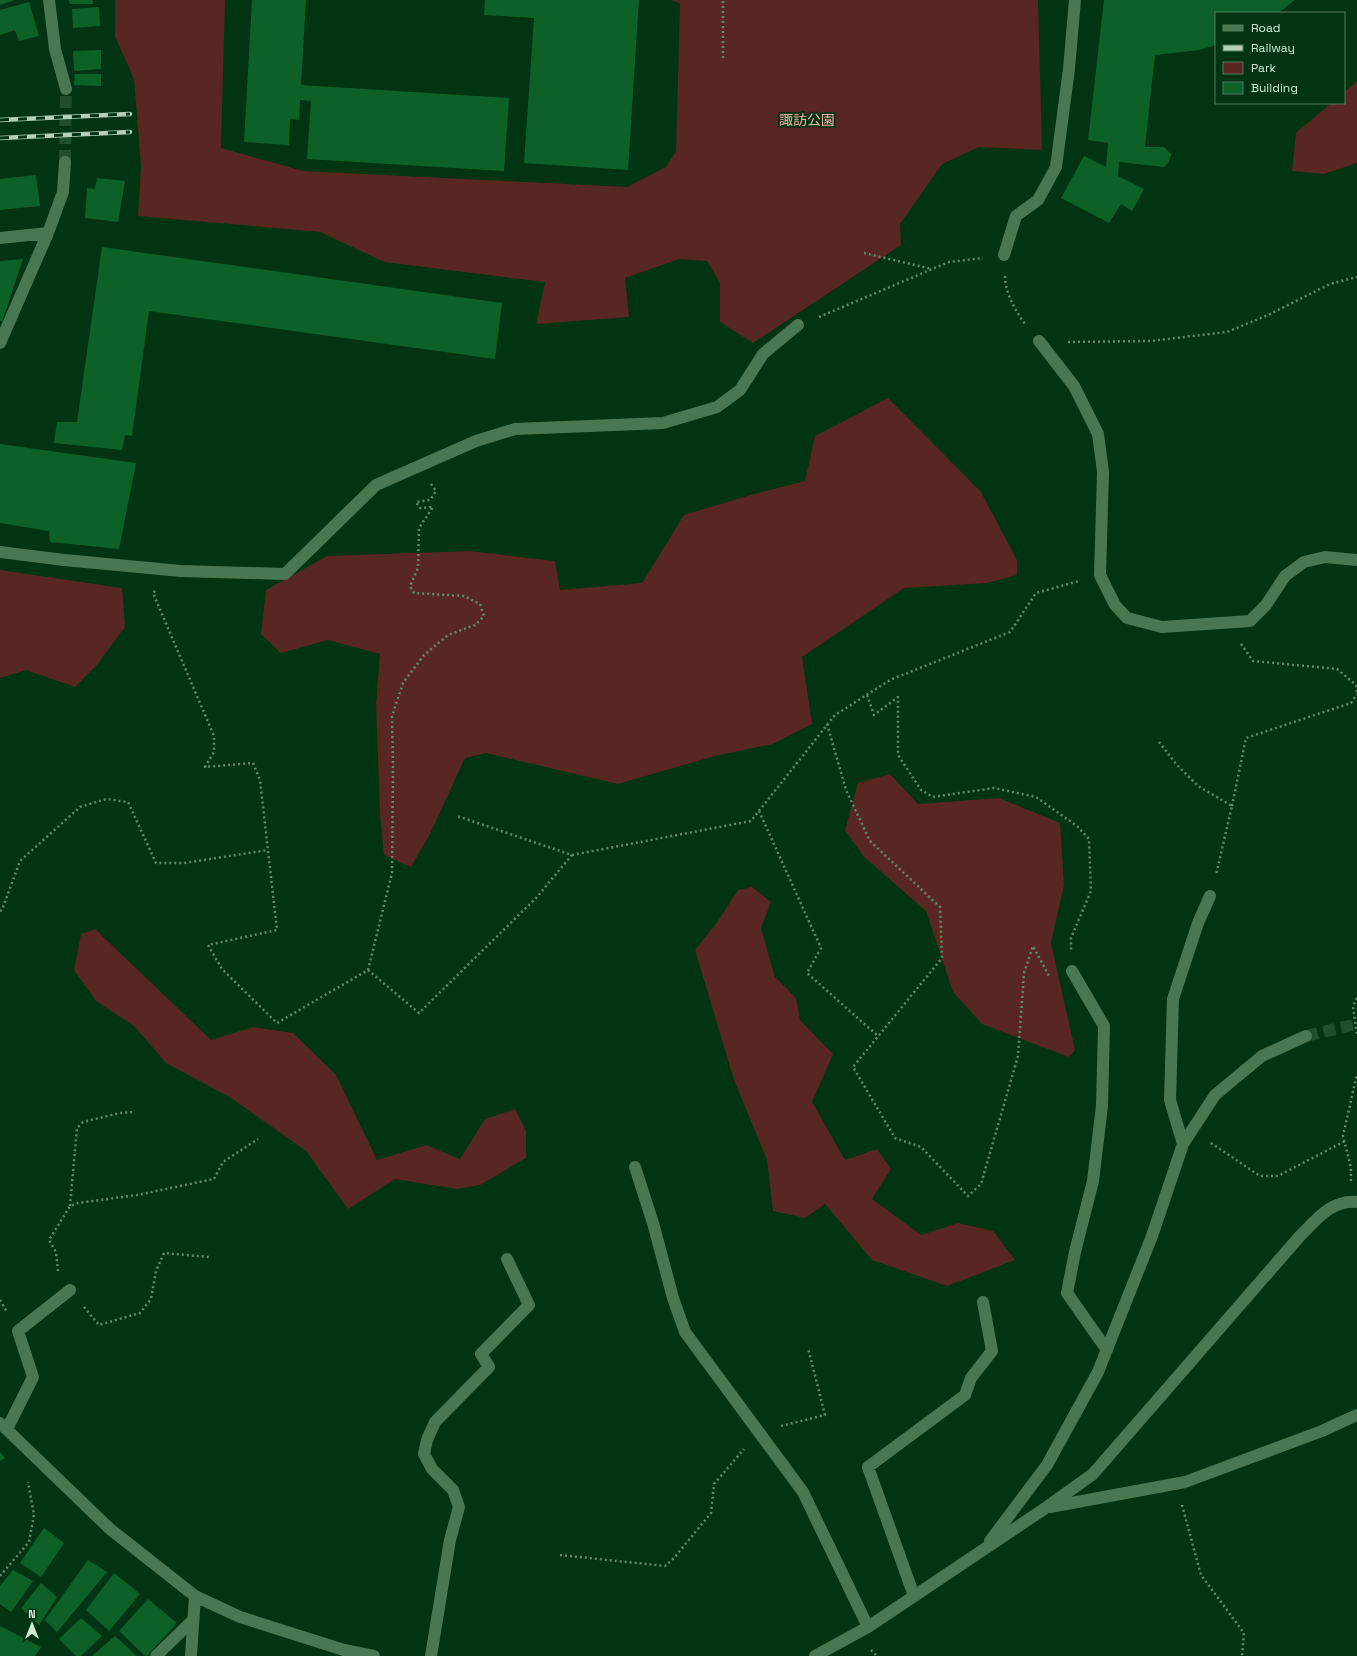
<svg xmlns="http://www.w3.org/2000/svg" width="1357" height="1656" font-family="'Space Grotesk','Noto Sans JP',sans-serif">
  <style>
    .green { fill: #582721 }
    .building { fill: #0d6128 }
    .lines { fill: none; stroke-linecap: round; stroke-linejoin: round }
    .minor-tunnel { stroke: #204f2e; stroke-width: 12; stroke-dasharray: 12 6; stroke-linecap: butt }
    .path { stroke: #638a6d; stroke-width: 2.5; stroke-dasharray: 2 3; stroke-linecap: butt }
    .minor { stroke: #487851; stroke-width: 12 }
    .rail-casing { stroke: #b3d0b8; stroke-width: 4.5 }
    .rail { stroke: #013411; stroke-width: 3; stroke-dasharray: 9; stroke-linecap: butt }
    .labels { text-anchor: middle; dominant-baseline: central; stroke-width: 4; stroke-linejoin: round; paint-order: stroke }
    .park-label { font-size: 14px; fill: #fcb3a7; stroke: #013411 }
  </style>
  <rect width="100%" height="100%" fill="#013411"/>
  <path class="green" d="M115,0h110l-4,148 82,23 324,16 39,-20 10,-16 4,-147 -9,-4h367l4,150 -63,-3 -37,17 -42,60 1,21 -148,98 -33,-21v-39l-13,-22 -28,-2 -54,19 4,39 -93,7 9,-42 -161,-20 -64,-30 -182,-16 3,-50 -7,-87 -19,-42z
    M1357,81v82l-33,11 -32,-3 4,-38 35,-30h13v-11z
    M888,398l93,94 36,68v15l-30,8 -83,5 -102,69 10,67 -39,20 -58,12 -97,28 -132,-31 -21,5 -35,76 -19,33 -27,-12 -4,-41 -4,-110 4,-50 -52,-14 -47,13 -20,-19 5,-44 61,-34 142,-5 86,10 5,29 82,-7 42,-68 63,-19 58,-15 10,-45z
    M0,570l122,18 3,39 -29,39 -21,21 -49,-17 -26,8z
    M890,774l28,30 81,-6 61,25 4,62 -13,58 24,107 -6,7 -87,-33 -29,-32 -27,-81 -63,-55 -18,-26 13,-47z
    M752,887l19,15 -10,26 14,49 21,21 4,22 33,34 -21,48 33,58 32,-11 14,20 -19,30 49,36 37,-12 35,8 22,29 -68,26 -75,-26 -47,-56 -20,14 -32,-7 -6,-51 -33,-80 -39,-130 23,-29 20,-31z
    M95,929l116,111 42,-13 40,6 43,42 41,85 49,-15 34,14 25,-40 30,-10 11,22v27l-46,27 -23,4 -62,-10 -47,30 -42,-58 -75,-53 -65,-35 -31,-36 -39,-26 -22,-31 7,-36z"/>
  <path class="building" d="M0,0h15l-15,5z
    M69,0h24v4h-23z
    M252,0h54l-5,85 208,13 -5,73 -197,-12 4,-58 -11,-1 -1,20 -9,-1 -1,26 -45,-3z
    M485,0h154l-11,170 -104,-7 10,-145 -50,-3z
    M1104,0h191l-17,13h-62v32l-17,5 -44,5 -10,92h19l7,7 -2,8 -5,5 -45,-5 -1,14 26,13 -12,22 -11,-7 -12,19 -48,-25 23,-42 22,11 2,-24 -20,-3z
    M29,2l10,34 -20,5 -4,-11 -15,5v-25z
    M99,7l1,19 -27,2 -1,-19z
    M101,50v19l-27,2 -1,-20z
    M75,74h26v12l-27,-1z
    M36,175l4,31 -40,4v-31z
    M97,178l28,3 -7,41 -33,-4 2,-30 8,1z
    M102,247l400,56 -7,56 -346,-48 -17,125 -7,-1 -3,15 -68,-7 3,-21h20z
    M23,259l-21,63 -2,-1v-60z
    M0,444l136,19 -17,86 -69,-7 -1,-11 -49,-8z
    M0,1452l5,6 -5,3z
    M44,1528l20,15 -23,34 -21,-14z
    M88,1560l19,12 -50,60 -12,-12z
    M13,1570l20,11 -22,31 -11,-8v-18z
    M114,1573l26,21 -31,37 -23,-21z
    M41,1583l16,14 -18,28 -18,-17z
    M148,1599l29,24 -30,33h-2l-26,-25z
    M81,1618l21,18 -21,20h-5l-17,-17z
    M0,1626l41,21 -6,9h-35z
    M115,1636l22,20h-45z"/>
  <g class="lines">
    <path class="minor-tunnel" d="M65,162l1,-73
      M1306,1036l51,-12"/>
    <path class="path" d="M723,58v-58
      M864,253l68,16
      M1005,276c0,17 10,34 20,48
      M819,317l130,-55 34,-4
      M1068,342l82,-1 77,-9 41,-17 62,-31 27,-7
      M155,591l-2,2 61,143v16l-9,15 48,-4 7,17 17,150 -69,15 14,24 55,54 91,-53 24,-97 1,-105 -1,-52 11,-33 21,-28 24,-20 27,-10 9,-9 -4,-12 -16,-8 -50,-3 -4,-7 8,-18 1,-40 14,-21 -13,1 -4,-6 14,-2 6,-9 -5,-7
      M1241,644l12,17 84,8 19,16 1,7
      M867,695l7,20 24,-18v58l23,35 12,7 61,-9 42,9 41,29 12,13 2,52 -20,47v12
      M827,724l19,66 24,51 70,66 2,51 -89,109 42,71 26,9 47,49 13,-12 37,-128 6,-83 9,-27 16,30
      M1159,742l18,23 21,21 34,20 -16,69
      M1232,806l14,-68 105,-35 6,-9
      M759,811l62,137 -14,25 71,63
      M572,855l179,-34 84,-106 55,-35 120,-48 26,-39 43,-12
      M0,911l2,-1 18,-49 60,-54 26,-8 22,3 28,61h28l84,-13
      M368,970l51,43 117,-115 36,-43 -115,-39
      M1357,998l-4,8 4,29
      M1211,1143l49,33h18l67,-35
      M1351,1181v-13l-8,-32 14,-62
      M70,1206l7,-78 6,-6 37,-9 14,-1
      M58,1271l-2,-19 -7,-12 21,-34 8,-3 59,-8 77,-16 9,-17 35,-23
      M0,1300l7,12
      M84,1307l15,18 41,-12 11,-14 5,-28 8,-18 45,4
      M781,1426l44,-11 -17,-67
      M1182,1505l19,70 43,58 -2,23
      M560,1555l105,11 9,-8 37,-45 3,-29 30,-35
      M0,1576l29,-34 5,-27 -6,-33
      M871,1650l6,6"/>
    <path class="minor" d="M49,0l6,49 11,40
      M0,238l48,-5
      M1004,255l12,-39 22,-16 18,-33 13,-98 6,-69
      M1039,341l35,45 24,48 5,38 -3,103 15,30 12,13 35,9 88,-6 16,-16 19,-29 19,-14 21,-5 32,3
      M0,343l48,-110 15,-41 2,-30
      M0,552l64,8 117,11 104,3 91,-89 100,-44 39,-12 148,-6 54,-16 23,-17 23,-36 35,-29
      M1072,971l32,55 -2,80 -9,75 -18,71 -8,41 40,57
      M1183,1144l-13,-44 3,-101 25,-76 12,-27
      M635,1167l18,56 20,75 12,34 118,160 65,135
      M0,1423l110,106 85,67 45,21 104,33 30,6
      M7,1429l26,-52 -15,-46 52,-41
      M1050,1507l135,-25 137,-51 35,-16
      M990,1541l57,-76 51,-93 54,-136 31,-92 32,-49 47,-39 44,-20
      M914,1596l-46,-129 97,-72 6,-17 21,-27 -9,-49
      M156,1656l36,-35
      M191,1656l4,-60
      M431,1656l19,-116 9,-33 -6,-17 -21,-21 -8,-15 3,-14 8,-18 54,-55 -8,-13 48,-49 -22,-46
      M815,1656l53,-29 179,-120 46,-33 207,-238c16,-16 32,-37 57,-34"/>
    <defs>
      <path id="rail" d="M0,120l130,-6
        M0,138l130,-6"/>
    </defs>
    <use href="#rail" class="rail-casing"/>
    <use href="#rail" class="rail"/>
  </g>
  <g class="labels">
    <g class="park-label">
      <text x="807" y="120">諏訪公園</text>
    </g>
  </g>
  <rect x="1215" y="12" width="130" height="92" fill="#013411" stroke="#547d5f"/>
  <rect x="1223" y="25" width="20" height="6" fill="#487851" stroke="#547d5f"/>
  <text x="1251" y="32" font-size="12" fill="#d1ead4">Road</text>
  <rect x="1223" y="45" width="20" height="6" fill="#b3d0b8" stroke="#547d5f"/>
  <text x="1251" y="52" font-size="12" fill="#d1ead4">Railway</text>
  <rect x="1223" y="62" width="20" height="12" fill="#582721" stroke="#547d5f"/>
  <text x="1251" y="72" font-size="12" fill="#d1ead4">Park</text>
  <rect x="1223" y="82" width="20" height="12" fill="#0d6128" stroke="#547d5f"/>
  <text x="1251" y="92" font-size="12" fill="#d1ead4">Building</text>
  <g transform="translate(32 1624)" stroke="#013411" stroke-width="3" paint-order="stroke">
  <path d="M0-3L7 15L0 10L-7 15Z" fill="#d1ead4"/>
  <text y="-6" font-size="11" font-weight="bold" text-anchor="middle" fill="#d1ead4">N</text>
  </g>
</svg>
